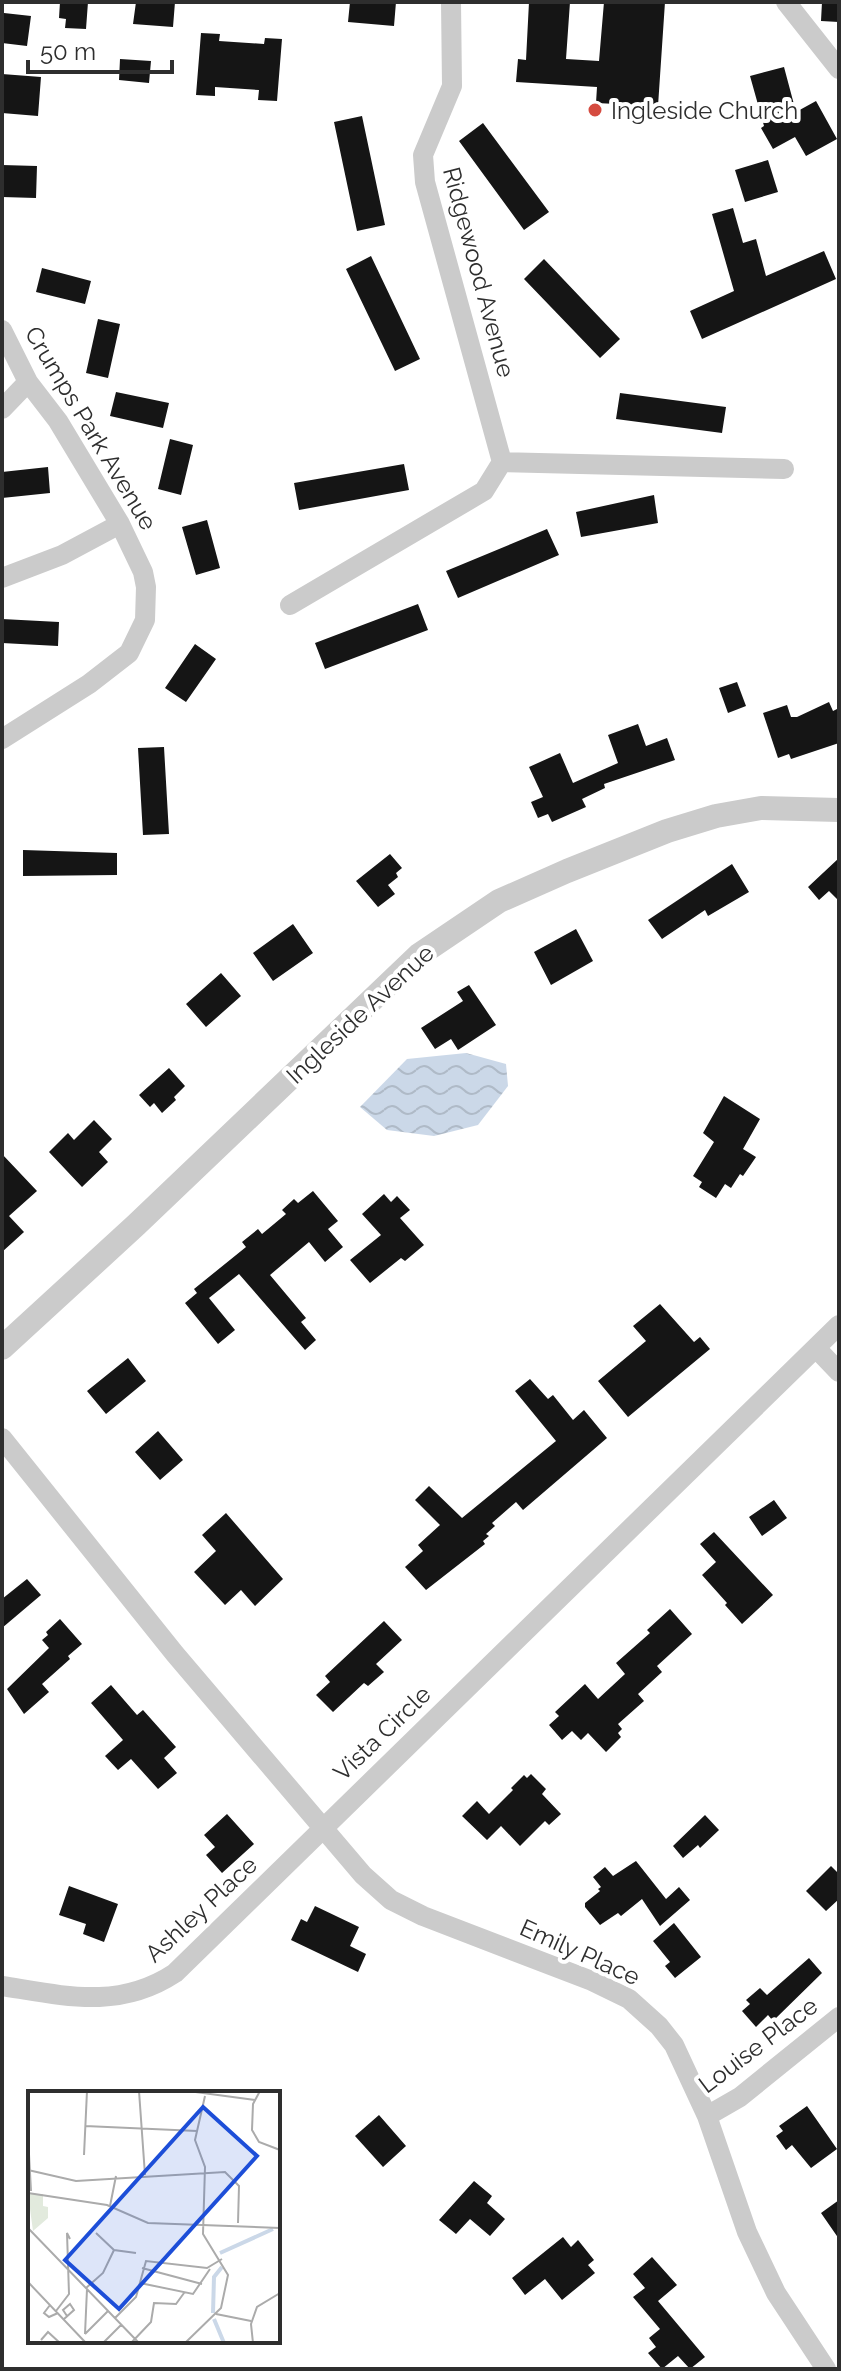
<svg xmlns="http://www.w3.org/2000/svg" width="841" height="2371" font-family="Raleway,sans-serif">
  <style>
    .water { fill: url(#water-waves) }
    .building { fill: #151515 }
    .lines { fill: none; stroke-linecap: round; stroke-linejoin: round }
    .minor { stroke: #cbcbcb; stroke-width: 20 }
    .tertiary { stroke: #cbcbcb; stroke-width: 24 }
    .poi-dot { fill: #d54b40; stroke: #fff; stroke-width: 3 }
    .labels { text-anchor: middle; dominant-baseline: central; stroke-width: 8; stroke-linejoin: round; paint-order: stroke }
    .poi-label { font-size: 24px; fill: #2e2e2e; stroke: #fff; text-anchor: start }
    .street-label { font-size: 24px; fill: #2e2e2e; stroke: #fff }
    .inset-river { fill: none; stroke: #cbd8e8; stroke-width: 4 }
    .inset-road { fill: none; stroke: #ababab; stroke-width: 2 }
    .view { fill: #1d4ed8; fill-opacity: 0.15; stroke: #1d4ed8; stroke-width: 4 }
    .inset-edge { fill: none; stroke: #2e2e2e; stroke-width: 4 }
  </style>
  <defs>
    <pattern id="water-waves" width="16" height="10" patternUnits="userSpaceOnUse" patternTransform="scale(2)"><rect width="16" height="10" fill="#cbd8e8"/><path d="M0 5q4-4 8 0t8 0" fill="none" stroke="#afbac7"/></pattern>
  </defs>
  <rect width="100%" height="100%" fill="#fff"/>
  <path class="water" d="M466,1053l40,11 2,22 -30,39 -44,11 -47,-6 -27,-23 47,-48z"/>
  <path class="building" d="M60,2h28l-2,27 -21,-1 1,-9 -7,-1z
    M136,2h39l-2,25 -40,-3z
    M350,2h46l-2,24 -46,-4z
    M529,2h41l-4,57 33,2 5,-59h61l-7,104 -62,-3 1,-16 -81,-5 2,-23 8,1z
    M822,2h17v20l-18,-1z
    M4,13l27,3 -4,30 -25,-3z
    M201,33l19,1 -1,7 45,3 1,-6 17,1 -5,62 -19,-1 1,-10 -44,-3v9l-19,-1z
    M120,59l31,2 -2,22 -30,-3z
    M784,67l12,45 20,-11 21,38 -31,17 -11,-19 -22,12 -12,-21 3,-2 -14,-50z
    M2,74l39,3 -3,39 -36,-3z
    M362,116l23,109 -28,6 -23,-109z
    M483,123l66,89 -25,18 -65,-89z
    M768,160l10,32 -33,10 -10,-32z
    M2,165l35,1 -1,32 -34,-1z
    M733,208l10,35 13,-4 10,37 58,-25 12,28 -134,60 -12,-28 44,-20 -22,-77z
    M371,256l49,103 -25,12 -49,-102z
    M544,259l76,80 -20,19 -76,-79z
    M42,268l49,13 -6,23 -49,-12z
    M98,319l22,5 -12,54 -22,-5z
    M116,392l53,11 -6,25 -53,-12z
    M620,393l106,14 -4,26 -106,-14z
    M170,439l23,6 -12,50 -23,-6z
    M404,464l5,26 -110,20 -5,-27z
    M48,467l2,26 -48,5v-26z
    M654,495l4,28 -77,14 -5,-25z
    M207,520l13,48 -24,7 -14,-48z
    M547,529l12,26 -101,43 -12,-27z
    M418,604l10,26 -103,39 -10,-26z
    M2,619l57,3 -1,24 -56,-3z
    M195,644l21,15 -30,43 -21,-14z
    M737,682l9,24 -18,7 -9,-25z
    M829,702l4,9 6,-3v35l-48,16 -2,-5 -11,4 -15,-45 24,-8 4,12h6z
    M638,724l8,22 21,-8 8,22 -71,24 1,4 -23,11 4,8 -34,15 -4,-8 -10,4 -7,-16 12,-5 -14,-30 31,-14 13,30 45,-20 -10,-28z
    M164,747l5,87 -26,1 -5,-87z
    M23,850l94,3v22l-94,1z
    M390,854l12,14 -6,5 2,4 -10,8 7,9 -17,13 -22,-26z
    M839,858v43l-10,-10 -10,9 -11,-13z
    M732,864l17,28 -41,24 -3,-6 -43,29 -14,-19z
    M293,924l20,29 -40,28 -20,-28z
    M576,929l17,32 -42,24 -17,-33z
    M221,973l20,23 -35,31 -20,-23z
    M469,985l27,40 -38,25 -7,-11 -16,10 -14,-21 42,-27 -6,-9z
    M169,1068l16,18 -11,11 2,3 -14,13 -8,-10 -4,4 -11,-12z
    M724,1096l36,23 -17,30 13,8 -13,19 -3,-2 -9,14 -6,-4 -9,14 -17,-11 3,-5 -9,-6 21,-34 -11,-9z
    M94,1120l18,19 -13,13 9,10 -26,25 -33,-35 19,-19 6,7z
    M2,1154l35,37 -28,25 15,16 -22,20z
    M313,1191l25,30 -10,8 15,18 -18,15 -16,-20 -39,33 36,43 -5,4 15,18 -11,10 -66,-76 -30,24 26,32 -17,14 -33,-41 12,-10 -3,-4 52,-42 -4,-5 16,-13 4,5 24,-20 -4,-4 12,-11 4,4z
    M384,1194l7,8 6,-6 13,14 -10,8 24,27 -19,16 -4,-3 -31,25 -20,-23 31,-25 -19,-21z
    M660,1304l34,38 6,-5 10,12 -82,68 -30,-36 48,-40 -13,-15z
    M128,1358l18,23 -40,33 -19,-23z
    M530,1379l18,20 5,-4 20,25 11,-10 23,28 -84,72 -7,-8 -24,21 3,3 -9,8 3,2 -6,5 2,3 -59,46 -21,-23 18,-16 -5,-6 22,-20 -25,-25 14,-14 33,32 94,-77 -41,-50z
    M158,1431l25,29 -23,20 -25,-28z
    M774,1500l13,18 -25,18 -13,-19z
    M226,1513l57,66 -28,27 -14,-16 -16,15 -31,-33 22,-21 -14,-16z
    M714,1532l59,63 -31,29 -17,-19 2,-2 -25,-28 14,-13 -16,-18z
    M27,1579l14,16 -39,33v-29z
    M670,1609l22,25 -35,32 5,6 -24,22 6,7 -26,23 4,5 -4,4 3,4 -15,15 -18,-19 -7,7 -9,-9 -10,9 -13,-15 10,-9 -4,-4 30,-28 13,15 27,-25 -9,-11 34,-30 -3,-3z
    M60,1619l22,25 -14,12 2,3 -28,25 7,8 -25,22 -17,-25 42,-41 -7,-8 6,-5 -2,-3z
    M384,1621l18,19 -26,24 8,8 -16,14 -4,-3 -31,29 -17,-17 14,-13 -5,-6z
    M111,1685l26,30 6,-5 33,37 -12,11 13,15 -19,16 -27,-30 -13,11 -13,-14 18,-16 -32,-37z
    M531,1774l15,15 -4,5 19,20 -12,11 -4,-4 -25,25 -19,-20 -14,14 -25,-24 15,-15 12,13 24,-24 -2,-2 13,-13 3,3z
    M227,1814l27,30 -32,29 -16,-18 9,-8 -11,-12z
    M705,1815l14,15 -19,18 -2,-3 -15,13 -10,-12z
    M636,1861l30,38 13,-12 11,13 -30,26 -18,-27 -21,17 -3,-3 -18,12 -15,-18v-4l15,-12 -2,-2 3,-2 -8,-10 12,-10 8,9z
    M831,1866l8,8v25l-13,12 -20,-20z
    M69,1886l49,18 -14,38 -21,-8 3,-10 -27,-9z
    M315,1906l44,21 -9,19 16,8 -8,18 -67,-32 10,-21 6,3z
    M674,1923l27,34 -26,21 -10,-12 5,-4 -17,-21z
    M809,1958l13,15 -49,48 -5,-6 -12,12 -14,-16 8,-7 -4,-4 14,-12 7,7z
    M807,2106l30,43 -26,19 -19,-23 -6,5 -10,-14 7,-5 -4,-5z
    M379,2115l27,31 -23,21 -28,-31z
    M474,2181l18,15 -5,7 18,16 -15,17 -20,-17 -14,15 -17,-14z
    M839,2200v39l-18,-26z
    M563,2237l8,10 7,-7 16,20 -6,5 7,8 -33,27 -17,-21 -20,16 -13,-17z
    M652,2257l25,28 -19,16 47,56 -15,12 -12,-13 -16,13 -14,-16 8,-6 -7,-9 11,-9 -27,-32 12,-9 -12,-14z"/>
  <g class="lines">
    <path class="minor" d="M451,2l1,84 -29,69 2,27 77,280
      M786,2l53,67
      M2,330l26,52 30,39 62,103 23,48 3,15 -1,33 -16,33 -40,31 -87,55
      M2,409l26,-27
      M2,578l60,-23 58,-31
      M290,605l194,-114 18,-29 282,7
      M816,1348l23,24
      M2,1438l173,216 188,221 28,25 32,16 169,65 37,18 30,27 15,19 33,71 40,116 29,61 50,76
      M2,1986c63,10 117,24 173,-13l664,-648
      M707,2116l33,-19 99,-80"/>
    <path class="tertiary" d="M2,1348l134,-123 283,-270 80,-54 68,-30 100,-40 49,-15 45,-8 78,2"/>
  </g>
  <circle class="poi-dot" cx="595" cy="110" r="8"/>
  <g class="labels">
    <g class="poi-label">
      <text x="611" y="110">Ingleside Church</text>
    </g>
    <g class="street-label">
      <text transform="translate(479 272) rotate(75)">Ridgewood Avenue</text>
      <text transform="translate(91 428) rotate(59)">Crumps Park Avenue</text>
      <text transform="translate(360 1014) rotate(-43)">Ingleside Avenue</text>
      <text transform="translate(382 1733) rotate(-44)">Vista Circle</text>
      <text transform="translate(201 1909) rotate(-43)">Ashley Place</text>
      <text transform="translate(580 1952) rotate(24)">Emily Place</text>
      <text transform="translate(758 2045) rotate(-37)">Louise Place</text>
    </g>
  </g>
  <g transform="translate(28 2091)">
    <rect width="252" height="252" fill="#fff"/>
    <path d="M0,103h15v12l5,1v11l-15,13z" fill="#e2eadd"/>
    <path class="inset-river" d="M192,162l53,-24M185,222l1,-36 8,-10M186,228l10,24"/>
    <path class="inset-road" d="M111,0l6,84M160,0l67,9M232,0l-7,13 -1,26 7,12 21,8M57,35l112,5M0,45l3,55M56,64l3,-64M0,79l48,11 149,-9 14,14 -1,37M0,102l79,12 41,18 132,5M82,115l6,-30M0,137l111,115M68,142l18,17 22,3M114,177l60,16M0,191l58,61M112,192l53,11 17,-25M58,197l17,-15 11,-23M22,214l-6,8 5,4 9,-4M28,220l13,-17 -2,-61 3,6M188,223l35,7M87,227l21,-21 10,-36 61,7 15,-9M36,228l10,-9 -4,-6 -7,6 4,6M57,243l2,-45M57,243l23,-23M13,249l7,-8 12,11M75,252l18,-18M103,252l20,-21 3,-19 22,1 8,-11M157,252l36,-35 7,-33 -25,-41 2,-67 -10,-27 10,-44M225,252l-2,-19 6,-17 23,-14"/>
    <path class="view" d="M175,16l54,49 -138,153 -54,-49z"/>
    <rect width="252" height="252" class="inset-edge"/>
  </g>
  <rect width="841" height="2371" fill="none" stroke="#2e2e2e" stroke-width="8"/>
  <path d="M28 60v12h144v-12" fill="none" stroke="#2e2e2e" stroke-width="4"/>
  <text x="40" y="60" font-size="24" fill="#2e2e2e" stroke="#ffffff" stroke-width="6" paint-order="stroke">50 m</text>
</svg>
